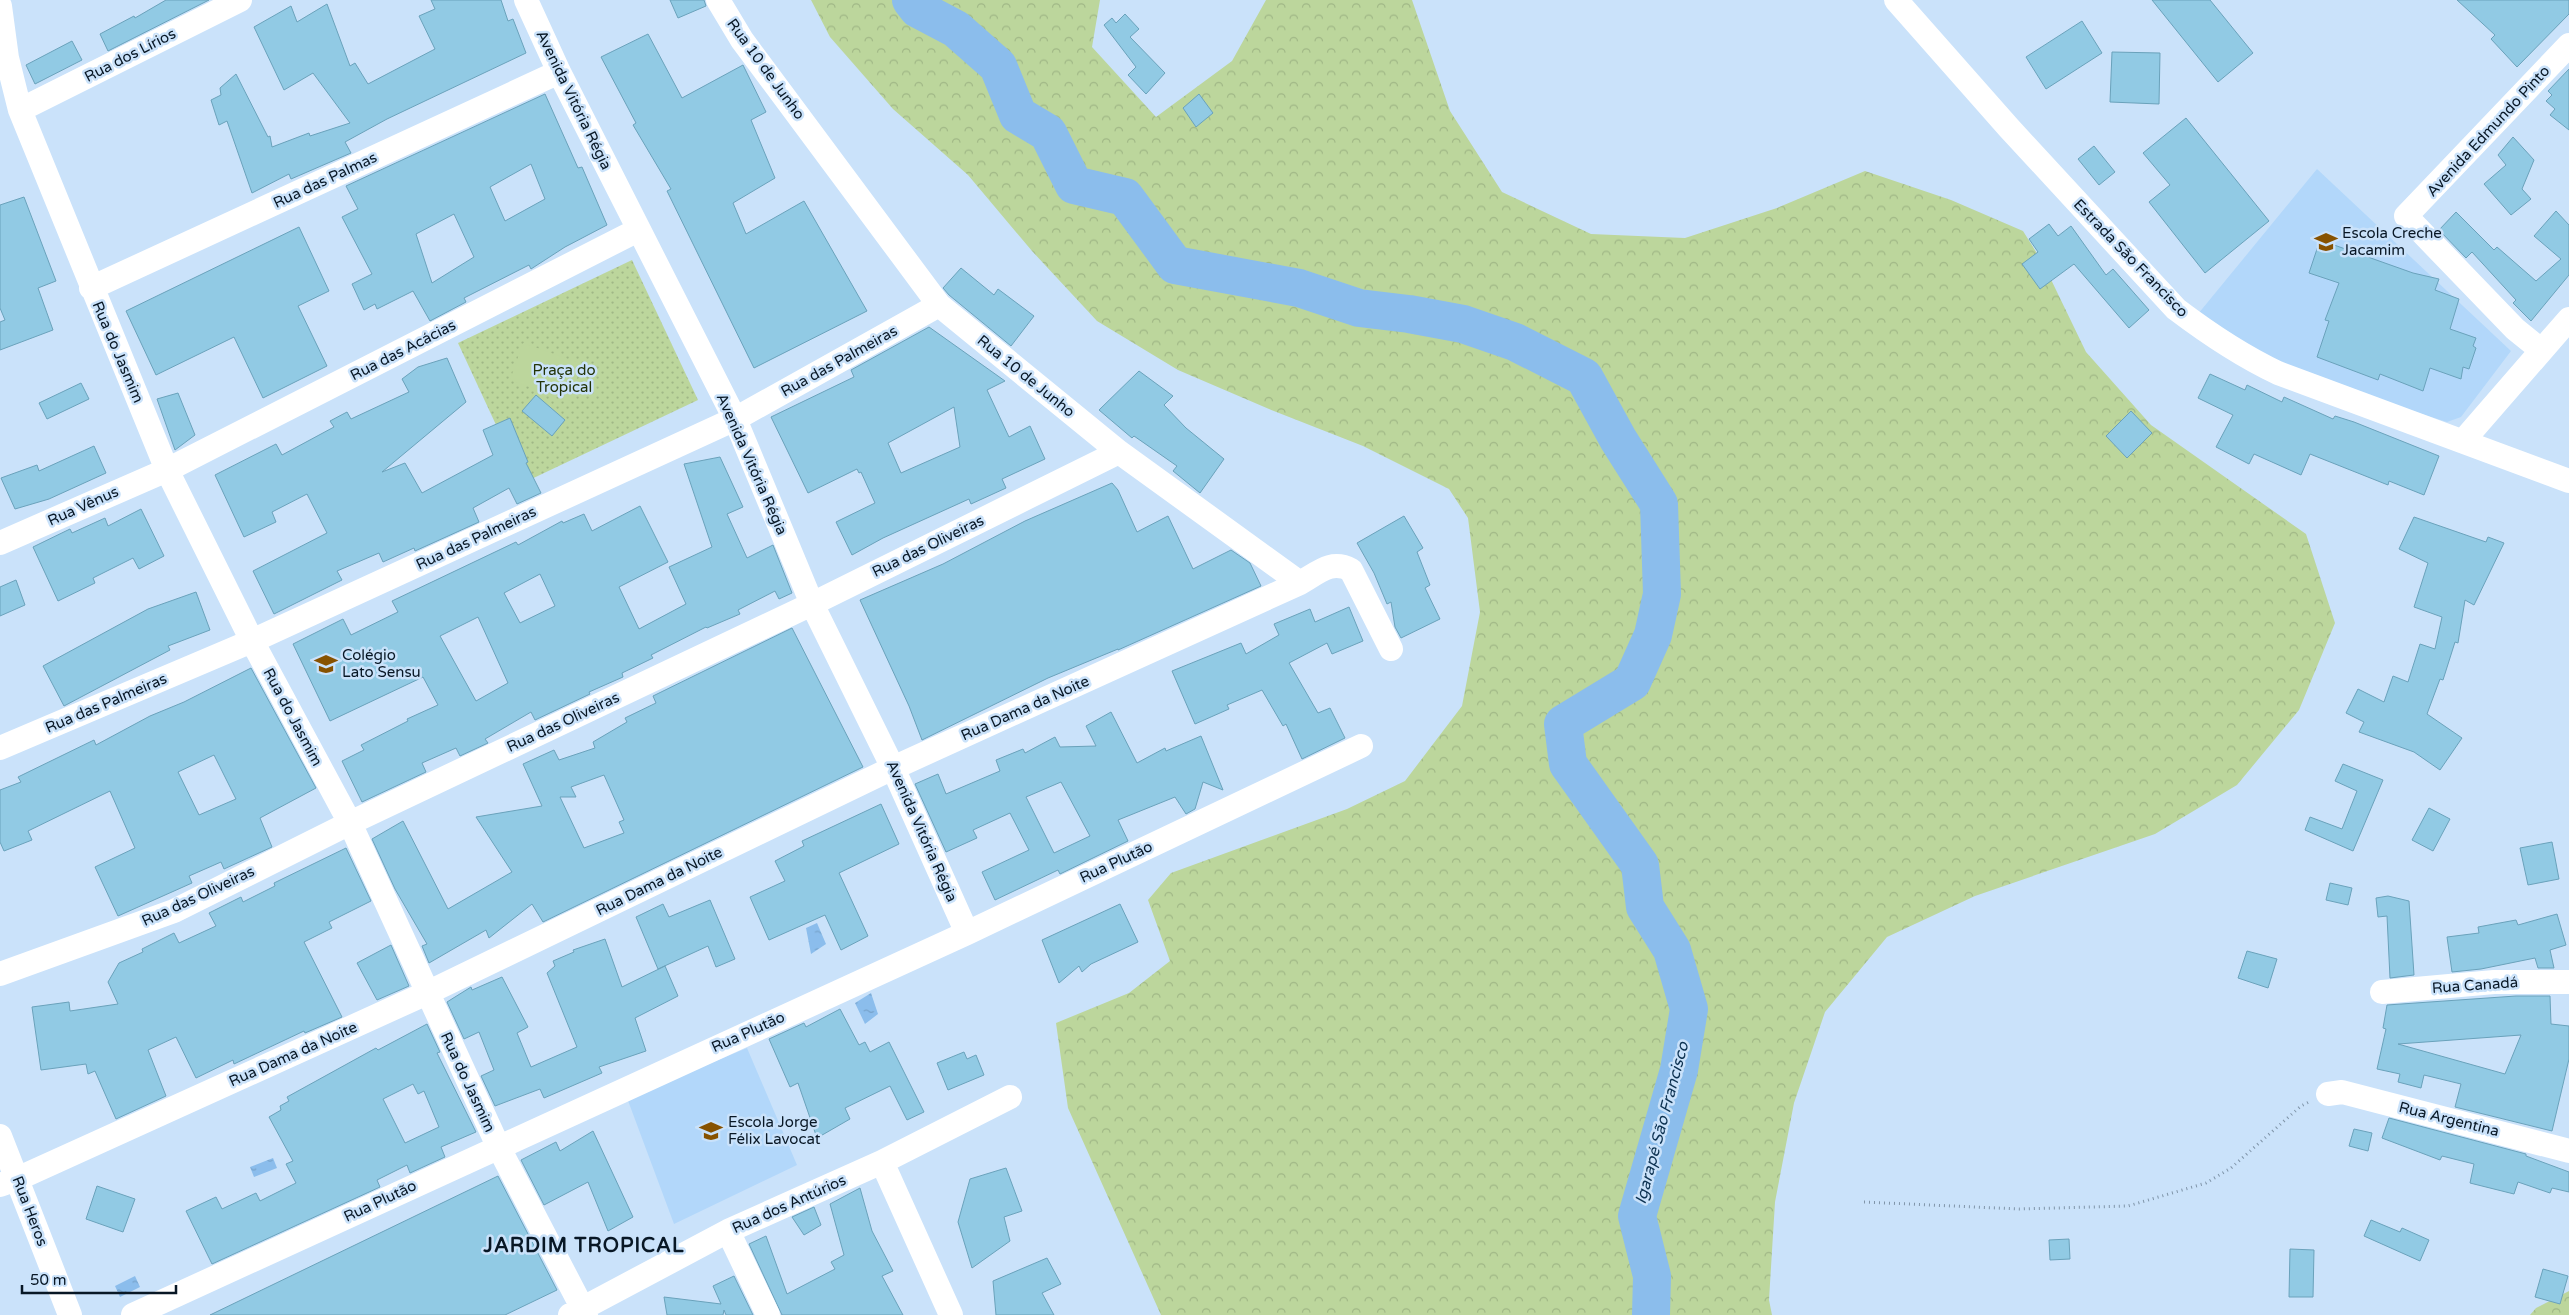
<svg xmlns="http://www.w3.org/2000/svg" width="2569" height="1315" font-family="'Varela Round',sans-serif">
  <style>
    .built { fill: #b2d7fa }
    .forest { fill: url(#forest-crowns) }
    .park { fill: url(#park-dots) }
    .pitch { fill: #bcd69c }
    .water { fill: url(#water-ripples) }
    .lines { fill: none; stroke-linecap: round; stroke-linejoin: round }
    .river { stroke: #8bbdec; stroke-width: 38 }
    .building { fill: #91cae4; stroke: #6aa2bb; fill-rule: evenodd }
    .path { stroke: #7f94a8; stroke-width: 3; stroke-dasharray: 1 4; stroke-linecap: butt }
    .minor { stroke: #fff; stroke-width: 24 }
    .labels { text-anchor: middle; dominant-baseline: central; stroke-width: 5; stroke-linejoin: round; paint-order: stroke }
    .street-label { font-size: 15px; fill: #081725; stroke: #cae2fa }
    .poi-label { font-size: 15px; fill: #081725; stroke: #cae2fa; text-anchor: start }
    .park-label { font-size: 15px; fill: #233407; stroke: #cae2fa }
    .water-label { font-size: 16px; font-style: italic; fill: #0d3251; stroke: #cae2fa }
    .district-label { font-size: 20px; font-weight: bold; letter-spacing: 1px; fill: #081725; stroke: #cae2fa }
  </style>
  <defs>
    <pattern id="forest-crowns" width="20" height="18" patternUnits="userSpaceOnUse" patternTransform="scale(1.25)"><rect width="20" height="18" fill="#bcd69c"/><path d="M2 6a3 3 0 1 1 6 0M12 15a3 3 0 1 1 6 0" fill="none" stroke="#a0b786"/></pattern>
    <pattern id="park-dots" width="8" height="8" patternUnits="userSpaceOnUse" patternTransform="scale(1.25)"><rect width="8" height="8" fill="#bcd69c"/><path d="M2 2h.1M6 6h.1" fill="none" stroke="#a0b786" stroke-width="1.8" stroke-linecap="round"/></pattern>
    <pattern id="water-ripples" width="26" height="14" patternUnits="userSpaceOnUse" patternTransform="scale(1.25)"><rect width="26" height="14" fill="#8bbdec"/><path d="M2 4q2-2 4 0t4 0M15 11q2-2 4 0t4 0" fill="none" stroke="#76a2ca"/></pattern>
  </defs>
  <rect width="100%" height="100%" fill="#cae2fa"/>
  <path class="built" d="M2317,169l194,182 -50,66 -14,5 -196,-62 -53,-46z
    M747,1048l50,117 -123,59 -47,-126z"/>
  <path class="forest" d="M811,0h289l-8,47 64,70 76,-56 34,-61h146l38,111 52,81 89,42 94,4 92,-30 88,-37 86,29 72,31 20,32 43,89 65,73 155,109 29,89 -36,87 -62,75 -82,49 -180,62 -88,41 -62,75 -31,91 -19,99 -6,98 3,15h-611l-93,-207 -12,-85 73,-30 41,-32 -22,-61 23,-27 176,-64 58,-28 57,-75 18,-94 -12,-94 -19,-29 -86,-43 -94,-37 -91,-39 -81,-49 -65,-70 -64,-76 -75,-66 -63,-72z
    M2569,1291v24h-39l6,-7z"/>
  <path class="park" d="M632,260l66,140 -175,83 -65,-140z"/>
  <path class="pitch" d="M523,343l59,21 -13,37 -59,-21z"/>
  <path class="water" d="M817,923l9,21 -15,10 -5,-26z
    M871,993l7,21 -13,10 -10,-21z
    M273,1158l4,10 -23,9 -4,-10z
    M135,1276l5,11 -20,10 -5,-11z"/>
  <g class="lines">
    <path class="river" d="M911,0l7,9 38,20 42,37 20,49 30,18 26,52 51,12 50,68 124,23 60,20 50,6 54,10 52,18 69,35 34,62 41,65 3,90 -9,41 -21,47 -69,42 5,40 72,101 5,42 27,43 17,59 -10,61 -42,146 15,60 -1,39"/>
  </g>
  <path class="building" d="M166,0h43l-101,51 -8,-17 34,-18 1,2z
    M431,0h70l7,21 5,-2 13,34 -139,66 -42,23 6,11 -60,26 -2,-5 -37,19 -25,-72 -8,4 -8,-25 10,-5 -1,-7 16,-14 32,63 2,-1 2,11 37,-14 1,3 40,-13 -37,-50 -29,17 -30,-63 37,-21 6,16 30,-18 23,62 5,-3 13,21 67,-35 -16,-33 16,-7z
    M670,0h34l2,6 -28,12z
    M2152,0h58l43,53 -35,29z
    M2457,0h112v14l-52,53 -26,-28 4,-4z
    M1125,14l14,15 -9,8 35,36 -19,21 -18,-19 8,-8 -32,-42 8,-7 4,5z
    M2082,21l20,32 -56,36 -20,-32z
    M648,34l34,64 61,-33 23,47 -15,8 24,58 -42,25 13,31 58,-33 63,110 -113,57 -87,-177 4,-2 -38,-64 3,-2 -35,-66z
    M72,41l10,19 -47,24 -9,-19z
    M2112,52l48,1 -1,51 -49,-2z
    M2569,69v61l-19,-15 5,-6 -9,-8 6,-6 -4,-4z
    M545,94l33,74 4,-1 25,58 -42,22 -34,22 -2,-4 -65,33 2,4 -36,19 -17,-30 -36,18 -2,-5 -11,6 -12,-26 20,-10 -30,-57 16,-8 -12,-23zM531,164l14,35 -40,22 -15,-34zM454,214l20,43 -42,26 -16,-49z
    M1199,94l14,19 -17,14 -13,-19z
    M2186,118l83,103 -64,52 -56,-71 21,-17 -27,-32z
    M2513,137l21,23 -12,29 9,10 -20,16 -27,-31 22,-19 -8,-10z
    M2094,146l21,26 -16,13 -21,-26z
    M24,197l32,84 -18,7 15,42 -53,20v-28l5,-2 -5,-12v-103z
    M2556,211l13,14v50l-38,46 -18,-18 3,-3 -44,-48 -6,6 -27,-28 17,-18 38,38 3,-3 39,34 25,-22 -27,-23z
    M2049,224l9,12 13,-10 35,49 7,-6 36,41 -20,18 -55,-64 -34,25 -18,-25 16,-12 -9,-13z
    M299,227l30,64 -31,15 29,60 -64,32 -29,-61 -78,38 -30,-64z
    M2320,240l93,33 26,6 -4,11 24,9 -9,30 26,9 -3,8 3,2 -7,21 -6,-2 -2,12 -31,-11 -7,23 -43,-17 -2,6 -61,-23 12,-36 -4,-1 14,-37 -30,-10z
    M961,268l33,27 4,-6 36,27 -23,30 -62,-51 -6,-7z
    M929,327l76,54 -18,9 22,47 21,-11 15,33 -43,20 4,9 -35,16 -2,-5 -86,39 -31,17 -16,-33 39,-19 -14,-31 -2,1 -2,-4 -49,24 -37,-76 83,-40 -3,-7zM954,407l6,40 -59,26 -13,-30z
    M447,358l19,44 -84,70 23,-9 17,30 71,-38 -10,-25 27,-12 18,44 -2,1 15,30 -24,11 -8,-16 -36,20 6,14 -64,29 -1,-3 -31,14 -4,-9 -42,18 5,9 -68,34 -21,-43 74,-38 -20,-39 -35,18 4,10 -32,15 -29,-62 61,-31 6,11 52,-28 -4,-6 17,-9 4,7 58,-27 -7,-13 16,-12z
    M1139,371l34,25 -9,9 22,23 38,31 -24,34 -27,-22 4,-5 -43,-30 -2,2 -33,-28z
    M2210,374l35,16 2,-5 35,17 2,-5 49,22 2,-3 19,6 85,34 -15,39 -35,-14 -1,4 -78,-31 -9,21 -47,-21 -5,10 -33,-17 17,-32 -35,-17z
    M81,383l8,16 -42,20 -8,-16z
    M178,393l17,42 -20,15 -18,-51z
    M536,395l29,25 -13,16 -30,-25z
    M2131,411l21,22 -25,25 -21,-22z
    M94,446l12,27 -57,26 -34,10 -14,-31 36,-13 2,6z
    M720,457l23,50 -16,7 20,44 26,-13 19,48 -13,6 -4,-8 -37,19 2,4 -33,14 -1,-1 -55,28 2,3 -31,15 1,4 -34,15 1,2 -55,26 -4,-8 -46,27 3,4 -28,13 -4,-8 -34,15 4,9 -64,30 -20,-41 22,-11 -3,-5 47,-24 -1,-2 31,-14 -15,-28 -93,44 -37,-77 50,-25 8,16 47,-23 -6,-11 124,-59 2,3 44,-24 1,2 21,-9 8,17 48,-25 28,56 -49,25 20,42 47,-25 -17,-37 43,-20 -28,-83zM540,574l15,32 -35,17 -16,-30zM478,617l30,66 -32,18 -36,-65z
    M1112,483l6,7 19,42 31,-16 25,53 38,-19 19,13 11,23 -143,64v-1l-70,29 -126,62 -13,-34 -49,-106 83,-36 82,-43z
    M141,509l23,47 -25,13 -6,-11 -40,20 2,5 -37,18 -25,-54 37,-18 2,4 33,-15 3,8z
    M1404,516l19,32 -6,4 13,33 -5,3 15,31 -39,19 -6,-11 -4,-25 -4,2 -13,-31 -17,-30z
    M2414,517l72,25 2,-5 16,6 -30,62 -9,-5 -7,43 -3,-1 -12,38 -3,-1 -13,35 35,24 -22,32 -26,-18 -55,-20 5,-10 -18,-9 12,-24 26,13 9,-26 15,6 12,-38 15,5 7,-32 -28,-10 14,-44 -29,-14z
    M16,580l9,25 -25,11v-29z
    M196,592l14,38 -42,16 2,4 -106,56 -21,-40 105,-57z
    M1349,607l14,34 -31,13 -5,-11 -38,20 29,50 12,-5 15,30 -43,21 -16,-35 -3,2 -21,-36 -35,15 2,4 -34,15 -23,-53 69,-28 5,11 33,-19 -5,-11 36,-15 5,13z
    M792,628l71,139 -320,155 -11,-18 -43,34 -3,-8 -57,33 -7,-17 5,-2 -32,-55 -23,-50 31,-18 45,88 64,-37 -36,-55 66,-11 -19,-42 31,-14 5,10 36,-12 -2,-6 34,-20 -2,-4 31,-15 -3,-7zM604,775l20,45 -5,2 5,11 -40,15 -24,-51h16l-5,-10z
    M251,668l65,120 -56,30 12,29 -48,22 -3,-7 -32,14 3,7 -74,33 -23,-49 40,-19 -25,-57 -82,40 4,9 -28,11 -4,-9v-52l21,-8 -3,-5 76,-37 2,5 54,-29 34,-14zM214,755l22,44 -37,16 -21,-43z
    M1111,712l26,51 28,-15 1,3 35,-15 22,54 -20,-8 -8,27 -9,5 -11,-17 -57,23 10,21 -68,33 -2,-4 -63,30 -13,-28 47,-22 -19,-37 -37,17 4,8 -31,14 -31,-68 23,-10 8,20 54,-23 -4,-11 27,-11 2,4 30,-16 5,10 36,-1 -10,-20zM1061,782l29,54 -36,17 -28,-56z
    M2343,764l40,16 -30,71 -48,-21 5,-13 32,12 15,-38 -22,-10z
    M881,804l18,40 -60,29 29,63 -27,14 -16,-35 -56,25 -19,-43 35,-16 -10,-20 29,-15 -2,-5z
    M2429,808l21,11 -17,32 -21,-11z
    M2552,842l7,37 -31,6 -8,-37z
    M346,848l25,53 -42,21 3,6 -28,14 38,75 -37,16 -1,-2 -70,33 -1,-4 -37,18 -20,-41 -28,13 18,46 -50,23 -21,-48 -7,3 -2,-10 -45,6 -9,-63 37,-5 1,9 48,-7 -10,-22 11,-19 24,-11 -1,-3 32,-16 5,10 37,-17 -7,-13 32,-16 2,5 32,-16 -1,-3z
    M2330,883l22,5 -4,17 -22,-5z
    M2388,896l21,5 5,74 -24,3 -3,-62 -9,1 -2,-19z
    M710,900l25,59 -19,8 -8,-21 -50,23 -22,-52 27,-13 6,13z
    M1120,904l18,38 -47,22 -9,8 -3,-6 -20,17 -17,-43z
    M2557,914l9,31 -16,5 4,18h-16l-3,-10 -54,11 -29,3 -5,-35 32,-4 -1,-6 38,-7 2,5z
    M605,939l17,48 43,-21 13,30 -43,22 11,33 -47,16 3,6 -58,25 -4,-9 -45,17 -14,-30 13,-6 -15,-38 -15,7 -17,-37 24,-15 1,3 30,-13 26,50 -11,6 14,34 46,-20 -30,-74 8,-7 -2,-5 21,-9 -1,-2z
    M391,945l18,41 -32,14 -20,-37z
    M2247,951l30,8 -9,29 -30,-10z
    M2516,996h34l1,28 18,2v33l-17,72 -97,-24 6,-23 -37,-9 -3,13 -23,-6 2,-8 -23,-5 9,-40 -3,-1 4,-23zM2521,1035l-16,39 -107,-30z
    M840,1009l19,36 6,-3 5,10 19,-10 35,70 -17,8 -17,-34 -45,22 5,11 -33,19 -19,-55 -8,4 -21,-48 35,-16 2,4z
    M427,1024l13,28 -3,1 39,79 -35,15 4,10 -35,16 -3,-8 -30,15 3,7 -168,77 -26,-53 30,-14 6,12 34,-16 4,8 36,-18 -10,-19 7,-3 -24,-44 12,-7 -1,-4 9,-5 -2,-4 89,-49 2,2zM413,1084l5,10 6,-3 15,36 -34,16 -22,-44z
    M964,1052l3,7 9,-4 8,20 -36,15 -11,-27z
    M2389,1118l137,36v2l43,16v20l-17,-4 -2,5 -32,-11 -4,12 -44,-11 4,-19 -32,-8 -2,4 -58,-22z
    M2354,1129l18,4 -4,18 -19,-5z
    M593,1131l40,86 -25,14 -20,-49 -44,23 -23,-45 35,-18 4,9z
    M1006,1168l16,43 -18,6 6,24 -38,27 -14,-46 12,-43z
    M498,1176l59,114 -52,25h-295z
    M97,1186l38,13 -12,33 -37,-13z
    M860,1188l12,43 21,40 -11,5 21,39h-121l-33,-71 17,-8 21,58 48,-25 -4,-7 13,-7 -14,-51z
    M814,1207l7,18 -17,10 -12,-18z
    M2371,1220l29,12 2,-4 27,12 -9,21 -56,-25z
    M2069,1239l1,20 -20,1 -1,-20z
    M2290,1249l24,1 -1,47h-24z
    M1047,1258l14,26 -19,9 12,22h-58l-3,-34z
    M2543,1269l25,7 -8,28 -25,-7z
    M734,1276l19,39h-27l-2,-5 -1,5h-56l-3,-18 57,7 -8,-18z"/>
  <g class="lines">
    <path class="path" d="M1864,1202l155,7 109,-3 78,-23 25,-15 70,-62 8,-4"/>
    <path class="minor" d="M526,0l33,72 176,347 77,185 81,164 74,165
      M718,0l24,40 197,265 180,147 181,131
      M1896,0l113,128 167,181c33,25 64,46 102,64l291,108
      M0,6l7,52 13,52 147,360 85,171 98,182 148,323 88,169
      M20,110l220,-110
      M91,288l468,-216
      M2541,350l-26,-21 -109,-113 163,-171
      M2463,441l106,-122
      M0,543l167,-73 471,-240
      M0,748l252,-107 483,-222 204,-114
      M0,974l174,-63 176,-88 462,-219 307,-152
      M2382,992l112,-10h75
      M2328,1094l14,-2 227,59
      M0,1136l70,179
      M882,1162l69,153
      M0,1185l17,-6 410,-186 466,-225 407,-185c18,-10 31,-24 51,-13l40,79
      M728,1231l40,84
      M133,1315l834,-382 394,-187
      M570,1315l158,-84 154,-69 128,-65"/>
  </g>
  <defs>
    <symbol id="school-bare" viewBox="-9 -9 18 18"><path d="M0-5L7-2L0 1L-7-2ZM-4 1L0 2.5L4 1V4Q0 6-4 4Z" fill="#875200" stroke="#cae2fa" stroke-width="2.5" paint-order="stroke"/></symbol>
  </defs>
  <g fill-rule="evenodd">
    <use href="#school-bare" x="2310" y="226" width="32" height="32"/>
    <use href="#school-bare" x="310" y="648" width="32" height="32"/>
    <use href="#school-bare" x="695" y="1115" width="32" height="32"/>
  </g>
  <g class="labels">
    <g class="street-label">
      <text transform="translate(130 55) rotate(-27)">Rua dos Lírios</text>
      <text transform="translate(766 69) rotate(54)">Rua 10 de Junho</text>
      <text transform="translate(574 100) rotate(64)">Avenida Vitória Régia</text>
      <text transform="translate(2488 131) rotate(-47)">Avenida Edmundo Pinto</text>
      <text transform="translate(325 180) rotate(-25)">Rua das Palmas</text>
      <text transform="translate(2131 258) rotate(46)">Estrada São Francisco</text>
      <text transform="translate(403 350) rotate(-27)">Rua das Acácias</text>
      <text transform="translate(118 352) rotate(67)">Rua do Jasmim</text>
      <text transform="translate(839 361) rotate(-29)">Rua das Palmeiras</text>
      <text transform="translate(1026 376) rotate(39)">Rua 10 de Junho</text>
      <text transform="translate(752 464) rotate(66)">Avenida Vitória Régia</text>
      <text transform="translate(83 506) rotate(-24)">Rua Vênus</text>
      <text transform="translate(476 538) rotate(-25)">Rua das Palmeiras</text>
      <text transform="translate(928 546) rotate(-26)">Rua das Oliveiras</text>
      <text transform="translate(106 703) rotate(-23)">Rua das Palmeiras</text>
      <text transform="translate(1025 708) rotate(-24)">Rua Dama da Noite</text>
      <text transform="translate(293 717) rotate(62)">Rua do Jasmim</text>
      <text transform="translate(563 722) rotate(-25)">Rua das Oliveiras</text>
      <text transform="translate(922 831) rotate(66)">Avenida Vitória Régia</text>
      <text transform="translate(1116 862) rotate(-25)">Rua Plutão</text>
      <text transform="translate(659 881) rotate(-26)">Rua Dama da Noite</text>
      <text transform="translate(198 896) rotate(-25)">Rua das Oliveiras</text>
      <text transform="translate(2475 985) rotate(-4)">Rua Canadá</text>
      <text transform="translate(748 1032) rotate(-24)">Rua Plutão</text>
      <text transform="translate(293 1054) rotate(-24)">Rua Dama da Noite</text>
      <text transform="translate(468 1082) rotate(65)">Rua do Jasmim</text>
      <text transform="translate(2449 1119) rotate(14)">Rua Argentina</text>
      <text transform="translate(380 1201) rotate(-25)">Rua Plutão</text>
      <text transform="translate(789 1204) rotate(-24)">Rua dos Antúrios</text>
      <text transform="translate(30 1211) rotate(69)">Rua Heros</text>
    </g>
    <g class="poi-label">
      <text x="2342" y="233">Escola Creche<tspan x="2342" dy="17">Jacamim</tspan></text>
      <text x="342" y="655">Colégio<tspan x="342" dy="17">Lato Sensu</tspan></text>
      <text x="728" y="1122">Escola Jorge<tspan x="728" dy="17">Félix Lavocat</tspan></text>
    </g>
    <g class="park-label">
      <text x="564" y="370">Praça do<tspan x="564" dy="17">Tropical</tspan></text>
    </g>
    <g class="water-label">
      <text transform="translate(1662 1123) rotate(-75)">Igarapé São Francisco</text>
    </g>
    <g class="district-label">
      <text x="584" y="1246">JARDIM TROPICAL</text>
    </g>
  </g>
  <path d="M22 1285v8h154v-8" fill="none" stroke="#081725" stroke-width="2.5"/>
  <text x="30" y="1285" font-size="15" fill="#081725" stroke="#cae2fa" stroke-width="4" paint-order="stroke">50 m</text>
</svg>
